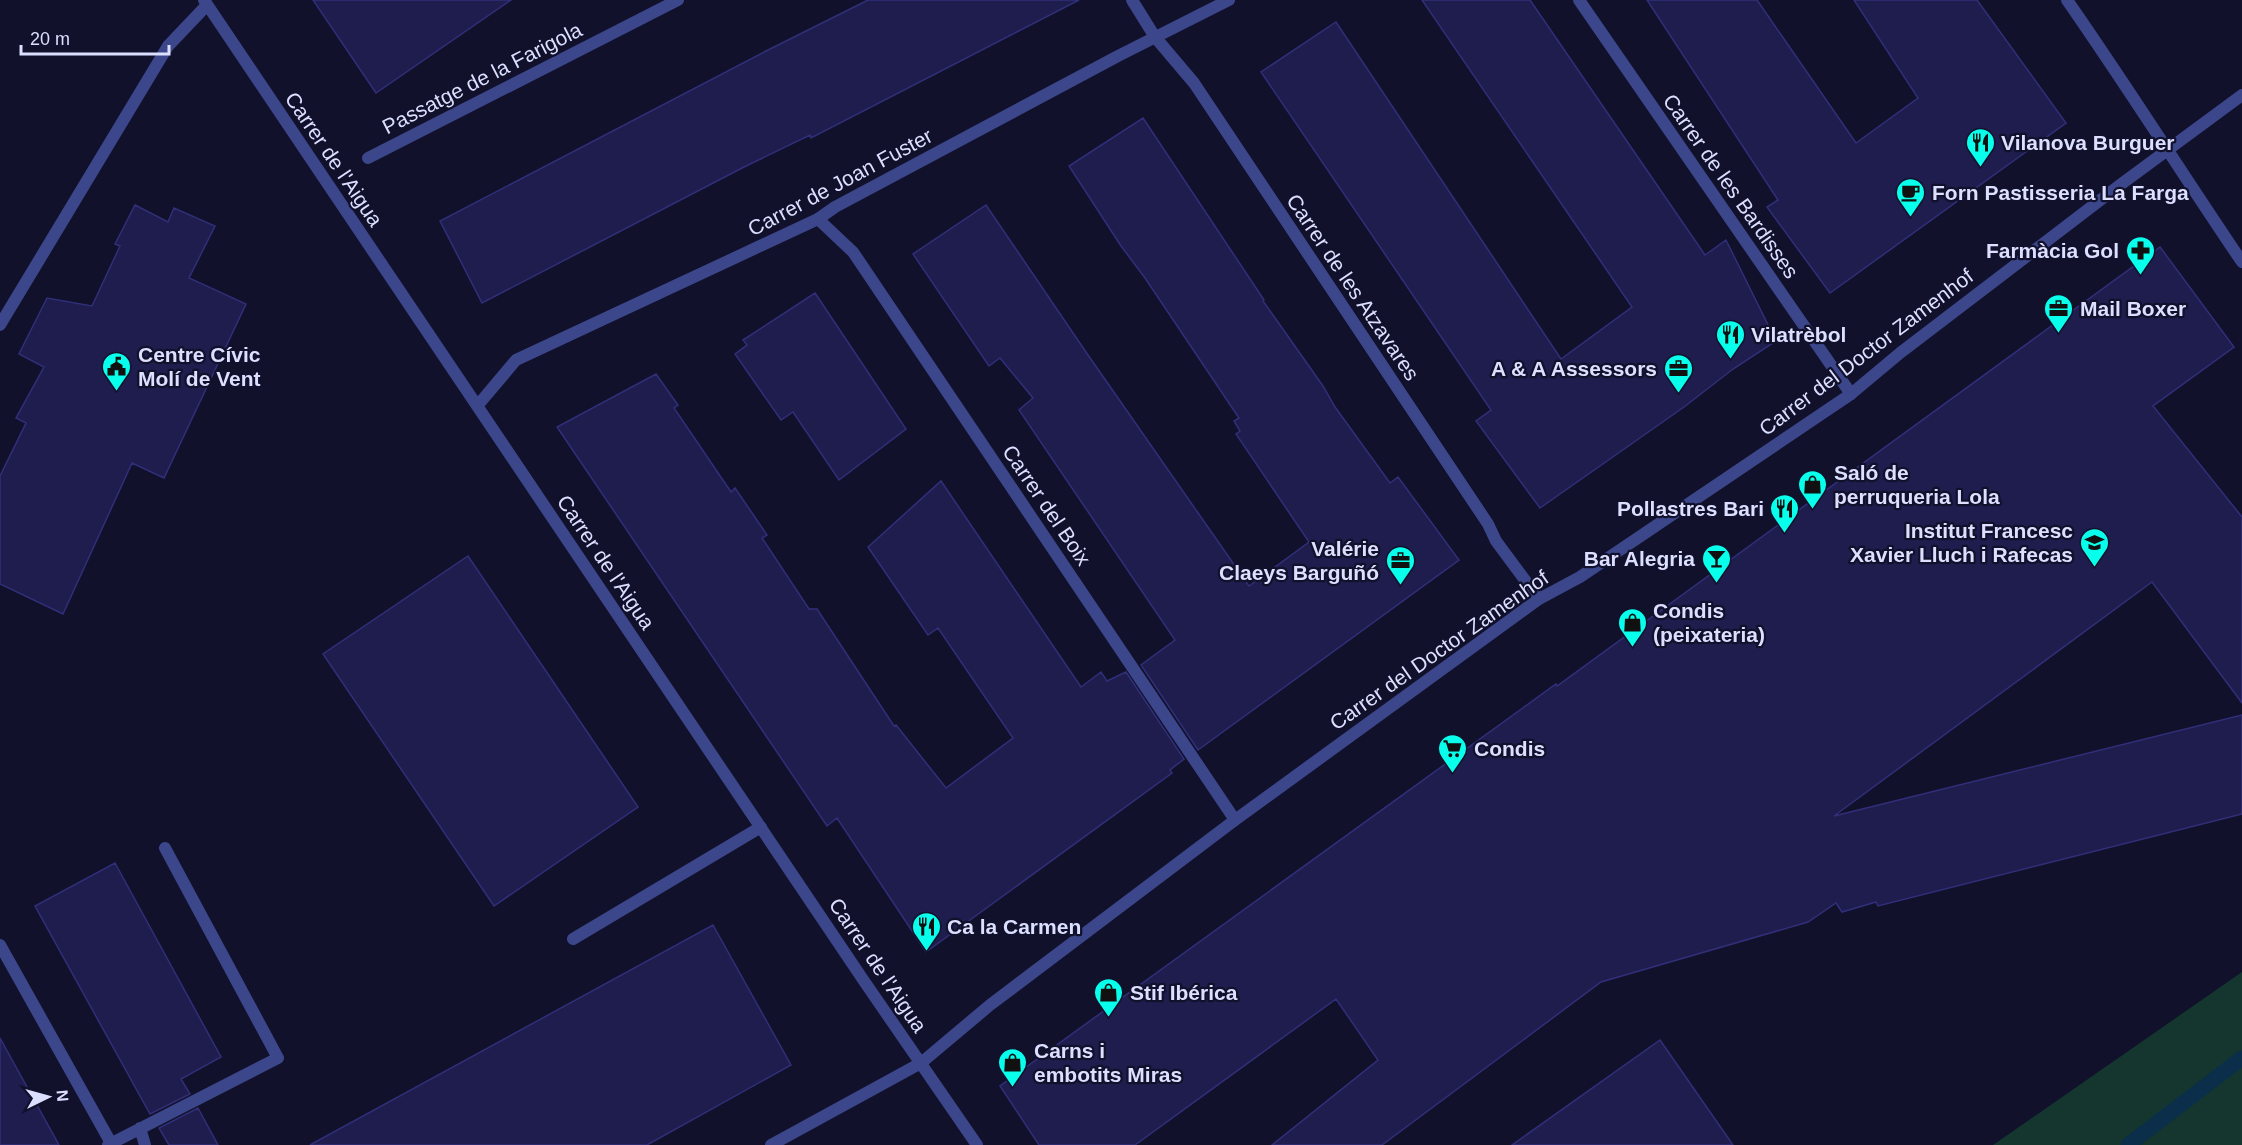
<svg xmlns="http://www.w3.org/2000/svg" width="2242" height="1145" font-family="Arial,sans-serif">
  <style>
    .green { fill: #14362f }
    .lines { fill: none; stroke-linecap: round; stroke-linejoin: round }
    .stream { stroke: #0b2e4b; stroke-width: 15 }
    .building { fill: #1e1d4d; stroke: #312f79; stroke-width: 1.5 }
    .service { stroke: #3c478b; stroke-width: 12 }
    .pedestrian { stroke: #3c478b; stroke-width: 12 }
    .minor { stroke: #3c478b; stroke-width: 12 }
    .tertiary { stroke: #3c478b; stroke-width: 12 }
    .labels { text-anchor: middle; dominant-baseline: central; stroke-width: 4.5; stroke-linejoin: round; paint-order: stroke }
    .street-label { font-size: 21px; fill: #dcdfff; stroke: #11112c }
    .poi-label { font-size: 21px; font-weight: bold; fill: #dcdfff; stroke: #11112c; text-anchor: start }
  </style>
  <rect width="100%" height="100%" fill="#11112c"/>
  <path class="green" d="M2242,972v173h-249z"/>
  <g class="lines">
    <path class="stream" d="M2128,1145l114,-87"/>
  </g>
  <path class="building" d="M313,0h198l-135,93z
    M868,0h211l-268,138 -1,-3 -66,32 -262,136 -42,-82 326,-170z
    M1422,0h108l175,255 21,-15 50,101 -43,28 -49,38 -144,101 -64,-87 15,-11 -230,-338 75,-50 225,337 71,-52z
    M1647,0h110l99,143 62,-45 -64,-98h123l89,123 -236,170 -63,-86 11,-7z
    M1143,118l121,182 -1,1 60,85 12,21 55,76 8,-6 61,83 -261,190 -57,-85 34,-25 -156,-230 14,-12 -33,-40 -11,8 -76,-112 73,-49 102,150 161,231 60,-44 -73,-108 4,-3 -6,-10 5,-3 -94,-140 -24,-32 -52,-80z
    M135,205l33,17 6,-14 41,18 -26,52 57,26 -82,174 -32,-15 -69,151 -63,-30v-108l26,-53 -10,-5 28,-51 -25,-13 28,-56 45,8 28,-60 -5,-2z
    M2160,247l74,100 -81,59 89,111v186l-90,-121 -318,234 408,-101v99l-364,92 -2,-4 -34,10 -6,-9 -28,19 -207,60 -219,163h-110l106,-85 -42,-61 -201,146h-96l-39,-59 556,-402 1,2z
    M815,293l91,136 -67,51 -46,-68 -12,8 -46,-66 12,-9 -4,-5z
    M656,374l22,31 -4,3 57,84 4,-4 32,47 -5,3 47,71h8l77,117 2,-1 50,63 67,-50 -75,-110 -10,7 -60,-88 73,-66 140,206 20,-15 6,9 19,-9 58,87 -14,11 2,3 -246,179 -89,-134 -10,8 -270,-399z
    M468,556l170,251 -144,99 -171,-252z
    M115,863l106,194 -40,22 9,15 -40,20 -115,-208z
    M713,925l78,140 -144,80h-337z
    M0,1038l59,107h-59z
    M1660,1040l73,105h-221z
    M198,1108l20,37h-49l-10,-17z"/>
  <g class="lines">
    <path class="service" d="M0,325l168,-279 39,-41
      M573,939l188,-112
      M0,945l111,198
      M140,1128l5,17
      M108,1145l170,-87 -113,-210"/>
    <path class="pedestrian" d="M1579,0l272,394
      M368,158l310,-158
      M818,219l35,33 382,568"/>
    <path class="minor" d="M204,0l660,981 113,164
      M1132,0l23,37 39,46 294,441 8,17 43,58
      M2067,0c60,86 116,175 175,262
      M478,405l38,-45 302,-141 17,-12 283,-151 111,-56"/>
    <path class="tertiary" d="M771,1145l150,-82 69,-58 245,-185 304,-221 41,-22 271,-183 49,-41 220,-168 122,-90"/>
  </g>
  <defs>
    <symbol id="restaurant-pin" viewBox="-11 -11 22 30"><path d="M0 17L-7.5 6A9.5 9.5 0 1 1 7.5 6Z" fill="#08ffec" stroke="#11112c"/><path d="M-5-6h1v4h1v-4h1v4h1v-4h1v5L-1.5 .5V6h-2V.5L-5-1ZM5-6V6H3V1.5H1.5Q1.5-4 5-6Z" fill="#111"/></symbol>
    <symbol id="cafe-pin" viewBox="-11 -11 22 30"><path d="M0 17L-7.5 6A9.5 9.5 0 1 1 7.5 6Z" fill="#08ffec" stroke="#11112c"/><path d="M-5.5-4.5H6V0H3Q3 3.5 0 3.5H-2.5Q-5.5 3.5-5.5 0ZM3-3.2v2h1.7v-2ZM-6 4.5H4V6H-6Z" fill="#111"/></symbol>
    <symbol id="pharmacy-pin" viewBox="-11 -11 22 30"><path d="M0 17L-7.5 6A9.5 9.5 0 1 1 7.5 6Z" fill="#08ffec" stroke="#11112c"/><path d="M-2-6h4v4h4v4h-4v4h-4v-4h-4v-4h4Z" fill="#111"/></symbol>
    <symbol id="office-pin" viewBox="-11 -11 22 30"><path d="M0 17L-7.5 6A9.5 9.5 0 1 1 7.5 6Z" fill="#08ffec" stroke="#11112c"/><path d="M-6-3h4V-5.5h4V-3h4V5H-6ZM-1-4.5V-3h2v-1.5ZM-6 0V1H6V0Z" fill="#111"/></symbol>
    <symbol id="civic-pin" viewBox="-11 -11 22 30"><path d="M0 17L-7.5 6A9.5 9.5 0 1 1 7.5 6Z" fill="#08ffec" stroke="#11112c"/><path d="M-.6-6.5H3V-4.5H.6V-3L4-1V1h2V6H-6V1h2V-1L-.6-3ZM-1.2 2.5V6h2.4V2.5Z" fill="#111"/></symbol>
    <symbol id="shop-pin" viewBox="-11 -11 22 30"><path d="M0 17L-7.5 6A9.5 9.5 0 1 1 7.5 6Z" fill="#08ffec" stroke="#11112c"/><path d="M-5-2.5h2.3a2.7 3.5 0 0 1 5.4 0H5L5.5 6h-11ZM-1.5-2.5h3a1.5 2.3 0 0 0-3 0Z" fill="#111"/></symbol>
    <symbol id="school-pin" viewBox="-11 -11 22 30"><path d="M0 17L-7.5 6A9.5 9.5 0 1 1 7.5 6Z" fill="#08ffec" stroke="#11112c"/><path d="M0-5L7-2L0 1L-7-2ZM-4 1L0 2.5L4 1V4Q0 6-4 4Z" fill="#111"/></symbol>
    <symbol id="bar-pin" viewBox="-11 -11 22 30"><path d="M0 17L-7.5 6A9.5 9.5 0 1 1 7.5 6Z" fill="#08ffec" stroke="#11112c"/><path d="M-6-5H6L.8 .8V4.5H3.5V6h-7V4.5H-.8V.8Z" fill="#111"/></symbol>
    <symbol id="supermarket-pin" viewBox="-11 -11 22 30"><path d="M0 17L-7.5 6A9.5 9.5 0 1 1 7.5 6Z" fill="#08ffec" stroke="#11112c"/><path d="M-6-5.5h2.5l.6 2H6L4.5 2H-2.5L-4.4-4H-6ZM-1.5 3.2a1.3 1.3 0 1 0 .1 0ZM3 3.2a1.3 1.3 0 1 0 .1 0Z" fill="#111"/></symbol>
  </defs>
  <g fill-rule="evenodd">
    <use href="#restaurant-pin" x="1964" y="126" width="33" height="45"/>
    <use href="#cafe-pin" x="1894" y="176" width="33" height="45"/>
    <use href="#pharmacy-pin" x="2124" y="234" width="33" height="45"/>
    <use href="#office-pin" x="2042" y="292" width="33" height="45"/>
    <use href="#restaurant-pin" x="1714" y="318" width="33" height="45"/>
    <use href="#civic-pin" x="100" y="350" width="33" height="45"/>
    <use href="#office-pin" x="1662" y="352" width="33" height="45"/>
    <use href="#shop-pin" x="1796" y="468" width="33" height="45"/>
    <use href="#restaurant-pin" x="1768" y="492" width="33" height="45"/>
    <use href="#school-pin" x="2078" y="526" width="33" height="45"/>
    <use href="#bar-pin" x="1700" y="542" width="33" height="45"/>
    <use href="#office-pin" x="1384" y="544" width="33" height="45"/>
    <use href="#shop-pin" x="1616" y="606" width="33" height="45"/>
    <use href="#supermarket-pin" x="1436" y="732" width="33" height="45"/>
    <use href="#restaurant-pin" x="910" y="910" width="33" height="45"/>
    <use href="#shop-pin" x="1092" y="976" width="33" height="45"/>
    <use href="#shop-pin" x="996" y="1046" width="33" height="45"/>
  </g>
  <g class="labels">
    <g class="street-label">
      <text transform="translate(482 78) rotate(-27)">Passatge de la Farigola</text>
      <text transform="translate(334 159) rotate(56)">Carrer de l'Aigua</text>
      <text transform="translate(840 182) rotate(-28)">Carrer de Joan Fuster</text>
      <text transform="translate(1731 186) rotate(55)">Carrer de les Bardisses</text>
      <text transform="translate(1353 287) rotate(56)">Carrer de les Atzavares</text>
      <text transform="translate(1866 352) rotate(-37)">Carrer del Doctor Zamenhof</text>
      <text transform="translate(1047 505) rotate(56)">Carrer del Boix</text>
      <text transform="translate(606 562) rotate(56)">Carrer de l'Aigua</text>
      <text transform="translate(1439 650) rotate(-35)">Carrer del Doctor Zamenhof</text>
      <text transform="translate(878 965) rotate(56)">Carrer de l'Aigua</text>
    </g>
    <g class="poi-label">
      <text x="2001" y="142">Vilanova Burguer</text>
      <text x="1932" y="192">Forn Pastisseria La Farga</text>
      <text x="2119" y="250" text-anchor="end">Farmàcia Gol</text>
      <text x="2080" y="308">Mail Boxer</text>
      <text x="1751" y="334">Vilatrèbol</text>
      <text x="138" y="354">Centre Cívic<tspan x="138" dy="24">Molí de Vent</tspan></text>
      <text x="1657" y="368" text-anchor="end">A &amp; A Assessors</text>
      <text x="1834" y="472">Saló de<tspan x="1834" dy="24">perruqueria Lola</tspan></text>
      <text x="1764" y="508" text-anchor="end">Pollastres Bari</text>
      <text x="2073" y="530" text-anchor="end">Institut Francesc<tspan x="2073" dy="24">Xavier Lluch i Rafecas</tspan></text>
      <text x="1379" y="548" text-anchor="end">Valérie<tspan x="1379" dy="24">Claeys Barguñó</tspan></text>
      <text x="1695" y="558" text-anchor="end">Bar Alegria</text>
      <text x="1653" y="610">Condis<tspan x="1653" dy="24">(peixateria)</tspan></text>
      <text x="1474" y="748">Condis</text>
      <text x="947" y="926">Ca la Carmen</text>
      <text x="1130" y="992">Stif Ibérica</text>
      <text x="1034" y="1050">Carns i<tspan x="1034" dy="24">embotits Miras</tspan></text>
    </g>
  </g>
  <g transform="translate(48 1097) rotate(85)" stroke="#11112c" stroke-width="4.5" paint-order="stroke">
  <path d="M0-4.5L10 22L0 15L-10 22Z" fill="#dcdfff"/>
  <text y="-9" font-size="16" font-weight="bold" text-anchor="middle" fill="#dcdfff">N</text>
  </g>
  <path d="M21 45v9h148v-9" fill="none" stroke="#dcdfff" stroke-width="3"/>
  <text x="30" y="45" font-size="18" fill="#dcdfff" stroke="#11112c" stroke-width="4.5" paint-order="stroke">20 m</text>
</svg>
